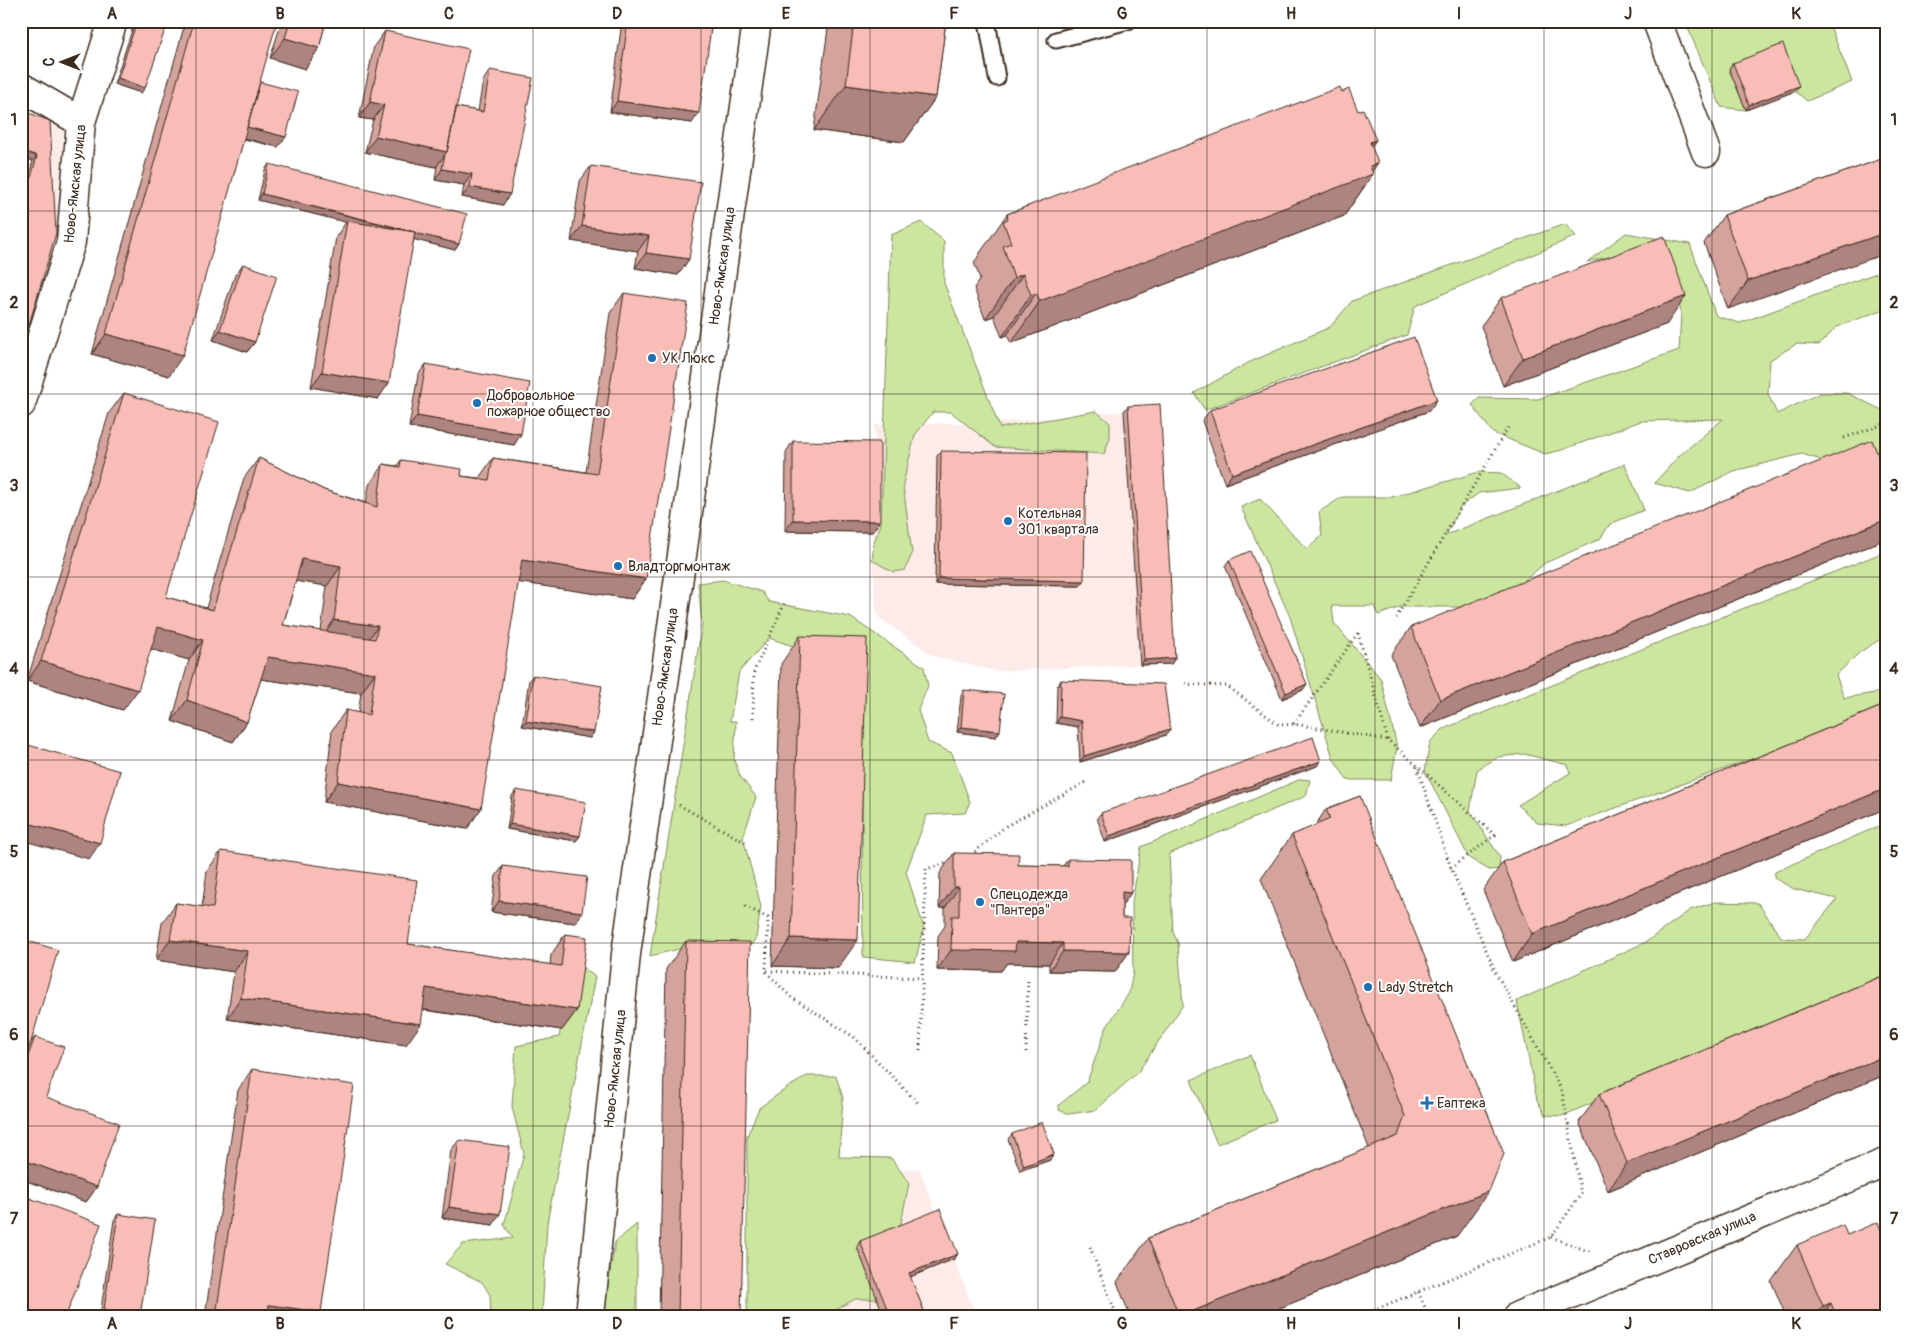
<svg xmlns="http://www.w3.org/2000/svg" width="1908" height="1337" font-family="Pangolin,sans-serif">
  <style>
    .built { fill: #fdebe9 }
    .green { fill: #cbe79f; stroke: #83885e }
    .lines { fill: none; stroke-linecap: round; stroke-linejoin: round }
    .service-casing { stroke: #3b2a1e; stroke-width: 19 }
    .minor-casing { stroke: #3b2a1e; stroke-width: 31 }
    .tertiary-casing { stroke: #3b2a1e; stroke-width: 31 }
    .path { stroke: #3b2a1e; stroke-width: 3; stroke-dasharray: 1 4; stroke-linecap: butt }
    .service { stroke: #fff; stroke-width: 15 }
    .minor { stroke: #fff; stroke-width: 28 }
    .tertiary { stroke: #fff; stroke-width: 28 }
    .wall { fill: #d5a39d; stroke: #3b2a1e; fill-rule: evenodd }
    .shaded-wall { fill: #ae8480; stroke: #3b2a1e }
    .building { fill: #f8bdb7; stroke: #3b2a1e; fill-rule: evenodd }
    .grid { fill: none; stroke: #3b2a1e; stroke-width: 1; stroke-opacity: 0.55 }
    .poi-dot { fill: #1f6fb2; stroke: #fff; stroke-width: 2 }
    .labels { text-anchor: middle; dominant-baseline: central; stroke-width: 4; stroke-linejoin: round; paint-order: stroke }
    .street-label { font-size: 14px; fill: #3b2a1e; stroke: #fff }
    .poi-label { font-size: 14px; fill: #3b2a1e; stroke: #fff; text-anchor: start }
    .neatline { fill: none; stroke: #3b2a1e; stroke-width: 2 }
    .grid-label { font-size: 16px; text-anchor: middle; font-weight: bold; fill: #3b2a1e }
  </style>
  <rect width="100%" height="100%" fill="#fff"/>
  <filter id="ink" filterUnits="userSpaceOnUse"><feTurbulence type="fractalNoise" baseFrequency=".02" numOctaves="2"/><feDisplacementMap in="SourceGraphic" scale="10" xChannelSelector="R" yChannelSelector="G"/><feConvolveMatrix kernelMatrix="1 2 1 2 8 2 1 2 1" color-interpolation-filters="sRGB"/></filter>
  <g filter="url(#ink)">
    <path class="built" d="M21,109l42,20 -1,105 -41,136z
      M1124,411l16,254 -145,6 -62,-15 -55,-39 -3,-18 -3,-67 3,-107 130,-3z
      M919,1168l57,148h-169l34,-142z"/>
    <path class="green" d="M1685,21h143l24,61 -45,19 -12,-10 -16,-41 -50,19 17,41 -25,-3z
      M921,222l23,19v42l56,145 96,-17 14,12v15l-6,16 -109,-7 -44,-35h-18l-18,23 -12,49 9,70 -7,16 -12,2 -21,-12 2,-18 7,-18 10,-289z
      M1565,224l11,12 -161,70 -8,29 -202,75 -11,-17 54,-30 82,-36 22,-26z
      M1626,233l64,11 26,72 24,7 147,-54v39l-50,19 -18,18 -23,-1 -26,16 -2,34 9,20 43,-21h27l37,18 3,8v91l-47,-44 -38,-12 -68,17 -44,22 -36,-10 26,-28 43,-36 -82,2 -79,29 -17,4 -52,-21 -21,-28 7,-7 59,1 141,-49 2,-38 -13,-53 -33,-8 -48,11z
      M1625,464l19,46 -34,14 -10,15 -55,24 -26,22 -59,22h-59l-23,8 -4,-9h-42l2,17 47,56 16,68 -6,33h-44l-14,-22 -43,-141 -49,-110 19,-8 47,50 15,-13 -3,-24 23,-15h50l87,-25 22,1 20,15 -42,5 -19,14 -14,28z
      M1887,547v88l-27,17 -24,23 8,23 43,-7v19l-321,116 -29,-3 -19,-18 52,-32 -2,-8 -44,-11 -26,3 -21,13 -7,41 30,46 -1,12 -10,1 -20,-12 -44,-87 5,-29 13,-13 436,-175z
      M723,580l39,12 7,10 81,15 74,50 4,19 -10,24 10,32 24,11 18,49 -5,11 -38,2 -21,57 18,56 -9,34 -52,-5 -2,-288 -92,-31 -30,34 -9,49h6l-2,38 6,17 16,21 -13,41 18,68 -5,32 -16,23 -44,-16 -46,11 52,-332 -4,-41z
      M1301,779l9,1 -4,16 -137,58 4,78 5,11 5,62 -45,67 -42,38 -27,4 -10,-4v-5l28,-23 19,-54 23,-35 4,-21 -1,-69 9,-56z
      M1883,824h4v153l-325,139 -17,-1 -8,-15 -20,-99 129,-59 44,-32 25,-8 43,1 24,35 23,1 32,-40 -43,-10 -20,-11 1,-6z
      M582,966l13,11 -48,246 -5,93h-51l-1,-21 -8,-13 -37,-18 18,-20 50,-6 -9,-13 20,-71 -12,-47 4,-61 43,-9 13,-66z
      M1250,1055l26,65 -59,24 -26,-64z
      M807,1076h29l7,22 -4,59 52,1 18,25 -8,40 -26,26 9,50h-29l-30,17h-78v-180l12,-28 28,-20z
      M637,1224v92h-34l12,-74z"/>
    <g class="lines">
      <defs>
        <path id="service" d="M987,21l10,57
          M1056,40l72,-19"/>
        <path id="minor" d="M1657,21l49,131
          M21,87l60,35
          M21,404l50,-162 10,-120 32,-101
          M590,1316l36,-362 131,-933"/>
        <path id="tertiary" d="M1518,1316l369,-154"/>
      </defs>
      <use href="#service" class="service-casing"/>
      <use href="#minor" class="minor-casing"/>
      <use href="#tertiary" class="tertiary-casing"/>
      <path class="path" d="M1844,438l43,-15
        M1396,618l114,-194
        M1358,633l30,107
        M1185,684l42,2 52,39 15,-1 94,16 107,95 -44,33
        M753,718l1,-47 32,-71
        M1294,724l64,-91
        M679,805l69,39
        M971,855l35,-29 82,-45
        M745,906l23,12 -2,53 156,7
        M766,972l25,25 63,40 66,68
        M920,1050l6,-181 25,-7
        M1026,1052l2,-74
        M1551,1237l39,15
        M1090,1247l27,69
        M1418,1292l11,24
        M1359,1316l192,-79 30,-43 -19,-103 -67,-120 -44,-103 -35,-104"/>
      <use href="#service" class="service"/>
      <use href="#minor" class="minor"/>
      <use href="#tertiary" class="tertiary"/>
    </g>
    <path class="wall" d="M135,21h33l-27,72 -27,-9z
      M186,21h77l-3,61 18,65 -34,-8 -75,237 -77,-22 93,-331z
      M282,21h44l-7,27 -14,21 -35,-11z
      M622,21h90l-20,102 -82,-11z
      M829,21h117l-10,76 -32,45 -90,-12z
      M385,31l71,76 22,4 5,-30 7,-11 13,135 -41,-8 2,-12 -29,-5 2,-15 -1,2 -71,-15 8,-32 -14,-2 15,-72z
      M1733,63l62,28 -49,19 -17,-41z
      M1342,92l16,19 18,29 -5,6 1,25 1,3 -29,42 -333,127 -4,-8 -5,2 -8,-21 -9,3 -11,-31 6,-9 -6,-17 4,-5v-1l29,-42z
      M50,121l-29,231v-147l12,-44z
      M1887,157l-159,152 -24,-66 20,-28z
      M269,164l190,80 -4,6 -41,-11 -36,160 -67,-12 25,-150 10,-15 -88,-22 7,-30z
      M591,166l98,93 -11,16 -43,-7 3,-17 -67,-10 9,-60z
      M243,264l12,78 -8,10 -34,-12 22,-65z
      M624,293l22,286 -14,20 -114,-17 -51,247 -143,-27 8,-72 14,-20 12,3 3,-20 -100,-14 -14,43 -14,20 -61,-21 17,-61 -38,-11 -28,61 -96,-29 82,-268 15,-20 42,204 40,11 38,-130 15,-20 65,32 42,13 3,-18 14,-21 14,2 4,-6 60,16 18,2 14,-20 93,14 24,-159zM296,581l31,5 -6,45 -38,-6z
      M1501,298l166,26 -164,62 -22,-60z
      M426,364l95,70 -7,11 -105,-18 9,-52z
      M1128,406l47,252 -4,6 -31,1 -16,-254z
      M1210,410l219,1 -204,73 -23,-63z
      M793,441l87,80 -8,11 -87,-1 1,-79z
      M941,451l143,130 -4,5 -145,-2 2,-128z
      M1887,478v55l-6,8 -461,187 -29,-73 20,-28z
      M1229,560l74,130 -21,9 -57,-133z
      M800,636l38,332 -66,-2 9,-302z
      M533,675l61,57 -4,6 -68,-12 7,-46z
      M1061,680l109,49 -4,6 -86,27 -2,-35 -22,-4 1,-37z
      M964,690l32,47 -39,-5 4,-36z
      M1887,704v104l-374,154 -30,-72 20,-28z
      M1321,761l-4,5 -212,76 -8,-24 4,-5z
      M516,790l64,46 -4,5 -69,-12 5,-33z
      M1360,796l97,440 -197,80h-130l-13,-34 31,-44 221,-90 -108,-269 31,-44 23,-9 11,-17z
      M221,851l187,93 142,21 1,-10 14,-21 12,76 -15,20 -139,-20 -17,35 -179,-26 7,-47 -78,-12 6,-37 14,-20 26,4 5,-36z
      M954,853l64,12 45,1 5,-7 54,46v13l7,34 -14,20 -66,-1v-7l-42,-1 -6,8 -64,-1 1,-34 7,-10v-18h-6l1,-35z
      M503,866l79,46 -7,11 -84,-11 5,-36z
      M21,939l10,103 4,-5 11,60 51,90 -11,15 -65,-23z
      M686,941l55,375h-82l7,-347z
      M1887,974v100l-279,117 -29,-69 20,-28z
      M252,1069l67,247h-114l33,-226z
      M1012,1134l42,20 -4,6 -30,11 -12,-32z
      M459,1140l34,85 -51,-7 9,-68z
      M118,1214l22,102h-40l14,-96z
      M1847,1235l40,81h-101l-15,-35 26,-36z
      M860,1241l98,13 -4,5 -44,18 16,39h-42l-27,-69z"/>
    <path class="shaded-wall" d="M285,38l34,10 -14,21 -35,-11z
      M118,78l27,10 -4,5 -27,-9z
      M846,85l90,12 -32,45 -90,-12z
      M1799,86l-4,5 -49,19 3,-5z
      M617,101l82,12 -7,10 -82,-11z
      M370,102l14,3 -11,15 -14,-2z
      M243,126l43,11 -8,10 -42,-11z
      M376,136l71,16 -11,15 -71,-15z
      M1376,140l-29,42 23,-40z
      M21,150l16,6 -4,5 -12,-4z
      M1378,163l-9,13 4,-2 -29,42 -333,127 29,-42z
      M442,169l30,5 -8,11 -29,-5z
      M470,187l40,7 -7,11 -41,-8z
      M262,194l197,50 -4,6 -197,-50z
      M582,226l67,10 -11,15 -67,-10z
      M1887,232v21l-159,56 20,-28z
      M646,253l43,6 -11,16 -43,-7z
      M1023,274l-29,42 -9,3 29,-41z
      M1036,293l-29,42 -5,2 29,-42z
      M1686,296l-19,28 -164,62 20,-28z
      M220,330l35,12 -8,10 -34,-12z
      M106,334l77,21 -14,21 -77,-22z
      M322,372l67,11 -11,16 -67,-12z
      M1437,400l-8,11 -204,73 7,-10z
      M417,416l104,18 -7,11 -105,-18z
      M1887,519v14l-6,8 -461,187 20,-28z
      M793,520l87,1 -8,11 -87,-1z
      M302,559l39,7 -14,20 -39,-6z
      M522,560l124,19 -14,20 -124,-18z
      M939,578l145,3 -4,5 -145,-2z
      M334,620l44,6 -14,20 -44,-5z
      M158,627l45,13 -14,20 -45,-13z
      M268,657l107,16 -14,20 -108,-15z
      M1175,658l-4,6 -31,1 4,-5z
      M41,661l97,29 -15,20 -96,-29z
      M1307,684l-4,6 -21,9 4,-6z
      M187,700l60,22 -14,20 -61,-21z
      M1060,717l22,4 -4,6 -22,-4z
      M526,721l68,11 -4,6 -68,-12z
      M961,727l39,4 -4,6 -39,-5z
      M1170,729l-4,6 -86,27 4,-6z
      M1321,761l-4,5 -212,76 4,-6z
      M338,782l143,27 -14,20 -143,-27z
      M1887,788v20l-374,154 19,-28z
      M21,821l79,22 -11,16 -68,-19z
      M510,824l70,12 -4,5 -69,-12z
      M954,887h5l-14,21h-6z
      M1122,892l9,1 -14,20z
      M499,901l83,11 -7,11 -84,-11z
      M791,938l67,2 -20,28 -66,-2z
      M170,940l78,11 -14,21 -78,-12z
      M1016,942l47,1 -14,21 -42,-1 -6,8 -64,-1 14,-20z
      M1063,951l66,1 -14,20 -66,-1z
      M426,988l151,22 -15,20 -150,-22z
      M241,998l180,26 -15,21 -179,-26z
      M1887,1055v19l-279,117 19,-28z
      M1054,1154l-4,6 -30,11 4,-5z
      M21,1159l76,28 -11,15 -65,-23z
      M1489,1191l-32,45 -197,80h-79z
      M449,1207l51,7 -7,11 -51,-7z
      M958,1254l-4,5 -49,20 4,-6z
      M1831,1303l-9,13h-6l7,-10z
      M269,1305l52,7 -2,4h-57z"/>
    <path class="building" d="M137,21h31l-23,67 -27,-10z
      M194,21h69l13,4 -93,330 -77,-21z
      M290,21h36l-7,27 -34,-10z
      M628,21h84l-13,92 -82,-12z
      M854,21h92l-10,76 -90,-12z
      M385,31l84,18 -22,103 -71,-16 8,-31 -14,-3z
      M1783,44l16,42 -50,19 -16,-42z
      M490,70l43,8 -23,116 -40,-7 2,-13 -30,-5 3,-15 2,-2 9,-45 27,5z
      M260,82l38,10 -12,45 -39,-10z
      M1340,87l2,5 7,-3 9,22 5,-2 13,31 -6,2 8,21 -8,3 3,8 -333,127 -4,-8 -5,2 -8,-21 -9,4 -11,-32 8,-3 -8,-22 5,-2 -1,-5z
      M21,110l29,11 6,112 -35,119v-139l16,-57 -16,-6z
      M1887,157v75l-139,49 -24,-66z
      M269,164l198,50 -8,30 -44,-11v-1l-153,-38z
      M591,166l110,16 -12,77 -43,-6 3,-17 -67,-10z
      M347,221l68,11 -26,151 -67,-11z
      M1664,236l22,60 -163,62 -22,-60z
      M243,264l34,12 -22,66 -35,-12z
      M624,293l64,10 -42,276 -124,-19 -41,249 -143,-27 8,-72 23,5 6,-42 -107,-16 -21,65 -60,-22 16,-60 -45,-13 -20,63 -97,-29 83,-268 95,29 -53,175 47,13 46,-152 65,32 53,17 6,-43 17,3 1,-7 61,9 -1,7 28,4 4,-22 104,16zM302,559l39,7 -7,54 44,6 -3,13 -92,-14z
      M1414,337l23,63 -205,74 -22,-64z
      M426,364l104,19 -9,51 -104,-18z
      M1160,404l15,254 -31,2 -16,-254z
      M1872,440l15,38v41l-447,181 -29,-73z
      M793,441l87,1v79l-87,-1z
      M941,451l145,2 -2,128 -145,-3z
      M1250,551l57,133 -21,9 -57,-133z
      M800,636l67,2 -9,302 -67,-2z
      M533,675l69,11 -8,46 -68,-11z
      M1061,680l103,4 6,45 -86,27 -2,-35 -22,-4z
      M964,690l40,4 -4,37 -39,-4z
      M1887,704v84l-355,146 -29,-72z
      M1313,737l8,24 -212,75 -8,-23z
      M21,743l99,28 -20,72 -79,-22z
      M516,790l70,12 -6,34 -70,-12z
      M1360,796l144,358 -15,37 -308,125h-2l-31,-78 250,-102 3,-9 4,-11 -113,-281 38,-16 -4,-10z
      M221,851l196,29 -9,64 153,22 4,-32 22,3 -10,73 -151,-22 -5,36 -180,-26 7,-47 -78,-11 6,-37 37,5z
      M954,853l65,1 -1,11 50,1v-7l63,1v33l-9,-1v26h8l-1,34 -66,-1v-8l-47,-1 -1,9 -64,-1 1,-34h7v-29h-5z
      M503,866l84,11 -5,35 -83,-11z
      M21,939l37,11 -27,92 -10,28z
      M686,941l64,1 -9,374h-63z
      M1887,974v81l-260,108 -28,-69z
      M35,1037l29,10 -18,50 73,26 -22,64 -76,-28v-84z
      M252,1069l102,16 -33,227 -52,-7 -1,11h-52z
      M1042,1122l12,32 -30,12 -12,-32z
      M459,1140l51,7 -10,67 -51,-7z
      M21,1195l80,29 -35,92h-45z
      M940,1209l18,45 -49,19 17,43h-36l-30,-75z
      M118,1214l37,6 -15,96h-37z
      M1878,1222l6,17 3,-1v78h-51l-5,-13 -8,3 -26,-61 46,-20 4,10z"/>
  </g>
  <path class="grid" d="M196,21v1295M364,21v1295M533,21v1295M701,21v1295M870,21v1295M1038,21v1295M1207,21v1295M1375,21v1295M1544,21v1295M1712,21v1295M21,211h1866M21,394h1866M21,577h1866M21,760h1866M21,943h1866M21,1126h1866"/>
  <g class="poi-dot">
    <circle cx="652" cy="358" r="5"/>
    <circle cx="477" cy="403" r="5"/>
    <circle cx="1008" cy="521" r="5"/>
    <circle cx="618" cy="566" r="5"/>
    <circle cx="980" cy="902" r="5"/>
    <circle cx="1368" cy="987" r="5"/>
    <path d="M1424.5 1095.5h5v5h5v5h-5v5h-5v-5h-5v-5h5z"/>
  </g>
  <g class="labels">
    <g class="street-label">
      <text transform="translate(75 184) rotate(-84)">Ново-Ямская улица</text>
      <text transform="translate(722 266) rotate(-82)">Ново-Ямская улица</text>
      <text transform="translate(665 667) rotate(-82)">Ново-Ямская улица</text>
      <text transform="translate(615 1069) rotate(-84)">Ново-Ямская улица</text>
      <text transform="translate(1702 1238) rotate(-23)">Ставровская улица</text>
    </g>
    <g class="poi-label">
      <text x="662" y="358">УК Люкс</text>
      <text x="487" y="395">Добровольное<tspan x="487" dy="16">пожарное общество</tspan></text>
      <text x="1018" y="513">Котельная<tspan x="1018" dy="16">301 квартала</tspan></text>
      <text x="628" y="566">Владторгмонтаж</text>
      <text x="990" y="894">Спецодежда<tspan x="990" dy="16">"Пантера"</tspan></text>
      <text x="1378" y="987">Lady Stretch</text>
      <text x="1437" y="1103">Еаптека</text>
    </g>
  </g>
  <rect width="1908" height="1337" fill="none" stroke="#fff" stroke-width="55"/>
  <g transform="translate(62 62) rotate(270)" stroke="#ffffff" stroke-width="4" paint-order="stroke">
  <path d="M0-4L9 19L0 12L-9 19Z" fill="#3b2a1e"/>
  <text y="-8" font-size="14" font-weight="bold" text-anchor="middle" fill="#3b2a1e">С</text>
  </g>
  <rect x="28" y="28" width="1852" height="1282" class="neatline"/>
  <g class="grid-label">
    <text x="112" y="19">A</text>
    <text x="280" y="19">B</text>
    <text x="449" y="19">C</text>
    <text x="617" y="19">D</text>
    <text x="786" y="19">E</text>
    <text x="954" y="19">F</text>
    <text x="1122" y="19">G</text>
    <text x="1291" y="19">H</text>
    <text x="1459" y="19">I</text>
    <text x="1628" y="19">J</text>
    <text x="1796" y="19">K</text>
    <text x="14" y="125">1</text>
    <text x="1894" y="125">1</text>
    <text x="14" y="308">2</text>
    <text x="1894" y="308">2</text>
    <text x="14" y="491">3</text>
    <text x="1894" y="491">3</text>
    <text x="14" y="674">4</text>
    <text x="1894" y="674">4</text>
    <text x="14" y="857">5</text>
    <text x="1894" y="857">5</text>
    <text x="14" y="1040">6</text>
    <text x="1894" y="1040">6</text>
    <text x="14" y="1224">7</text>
    <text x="1894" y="1224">7</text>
    <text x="112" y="1329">A</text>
    <text x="280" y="1329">B</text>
    <text x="449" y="1329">C</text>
    <text x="617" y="1329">D</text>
    <text x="786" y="1329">E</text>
    <text x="954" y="1329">F</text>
    <text x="1122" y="1329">G</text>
    <text x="1291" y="1329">H</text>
    <text x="1459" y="1329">I</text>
    <text x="1628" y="1329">J</text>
    <text x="1796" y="1329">K</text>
  </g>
</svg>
